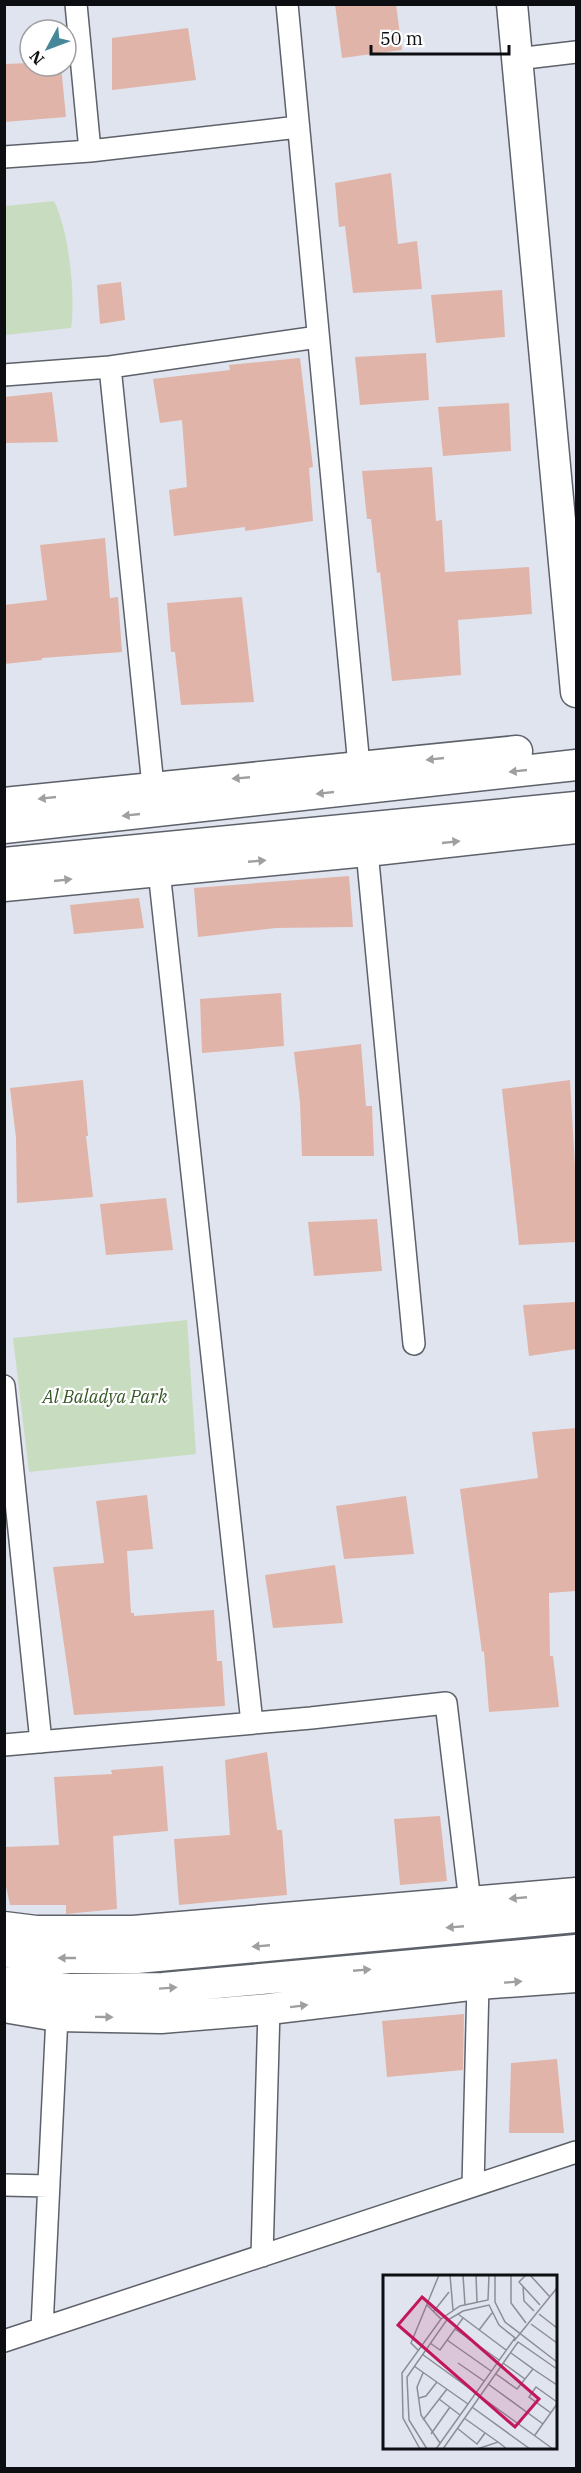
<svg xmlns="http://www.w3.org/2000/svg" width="581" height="2473" font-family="'IBM Plex Serif',serif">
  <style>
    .green { fill: #c8dcc0 }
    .building { fill: #e0b4a8 }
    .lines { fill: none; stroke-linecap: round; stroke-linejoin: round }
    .minor-casing { stroke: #5d6169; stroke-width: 24 }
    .secondary-casing { stroke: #5d6169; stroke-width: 33 }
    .minor { stroke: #fff; stroke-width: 21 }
    .secondary { stroke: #fff; stroke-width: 30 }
    .oneway { fill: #9e9fa0 }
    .labels { text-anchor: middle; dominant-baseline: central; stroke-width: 4.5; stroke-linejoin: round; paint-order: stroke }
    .park-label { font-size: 18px; font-style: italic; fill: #365727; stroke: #fff }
    .inset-road { fill: none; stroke: #8c8e96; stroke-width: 1.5 }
    .view { fill: #c2185b; fill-opacity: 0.15; stroke: #c2185b; stroke-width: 3 }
    .inset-edge { fill: none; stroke: #0d0e11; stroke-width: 3 }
  </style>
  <rect width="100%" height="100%" fill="#e0e4ef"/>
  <path class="green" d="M54,201c15,30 22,95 17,127l-66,7v-129z
    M187,1320l9,134 -167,18 -16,-134z"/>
  <path class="building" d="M335,4h61l6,46 -60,8z
    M188,28l8,52 -84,10v-52z
    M30,63v3h31l5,51 -62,5v-58z
    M391,173l7,71 19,-3 5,48 -69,4 -8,-67 -6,1 -4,-44z
    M121,282l4,38 -25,4 -3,-39z
    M502,290l3,47 -69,6 -5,-48z
    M426,353l3,47 -69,5 -5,-48z
    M300,358l13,109 -4,1 4,53 -68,10v-4l-71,9 -5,-46 18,-3 -5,-67 -22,3 -7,-44 77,-9 -1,-5z
    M52,392l6,50 -54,1v-46z
    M509,403l2,48 -68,5 -5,-49z
    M432,467l4,54 6,-1 3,52 84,-5 3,47 -74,6 3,55 -69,6 -12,-109 -3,1 -6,-54h-4l-5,-48z
    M105,538l5,60 8,-1 4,55 -80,6v2l-38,4v-59l43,-5 -7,-55z
    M242,597l12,105 -73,3 -6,-53h-4l-4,-49z
    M349,876l4,51 -77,1 -78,9 -4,-49z
    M139,898l5,30 -70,6 -4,-29z
    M281,993l3,53 -82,7 -2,-54z
    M361,1044l5,62h6l2,50h-72l-2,-54 -6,-50z
    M83,1080l5,56h-2l7,61 -76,6 -1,-65 -6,-50z
    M570,1080l6,104v58l-57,3 -17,-156z
    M166,1198l7,52 -67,5 -6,-51z
    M377,1219l5,52 -68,5 -6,-54z
    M576,1302v47l-47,7 -6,-51z
    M576,1428v163l-27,2 1,63h3l6,51 -70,5 -5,-61 -2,1 -22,-163 78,-11 -6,-46z
    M147,1495l6,54 -26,2 4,62h3v3l80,-6 3,51h5l3,45 -151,9 -21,-148 51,-4 -8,-62z
    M406,1496l8,58 -70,5 -8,-53z
    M335,1565l8,58 -70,5 -8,-53z
    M267,1752l10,78h5l5,65 -108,10 -5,-66 56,-4 -5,-75z
    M163,1766l5,65 -55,5 4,73 -51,5v-9h-56l-6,-28v-30l55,-2 -5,-68 58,-3 -1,-4z
    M440,1816l7,65 -47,4 -6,-66z
    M464,2014l-1,56 -76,7 -5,-56z
    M557,2059l7,74h-55l2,-70z"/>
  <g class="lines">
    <defs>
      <path id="minor" d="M287,4l72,762
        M517,59l59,-7
        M90,151l208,-24
        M4,157l86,-6 -14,-147
        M110,367l208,-30
        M4,375l106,-8 43,419
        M367,851l47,493
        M159,871l93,852
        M4,1386l37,356
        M4,1745l307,-27 135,-15 24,199
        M4,2185l45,1
        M473,2186l5,-202
        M262,2256l7,-247
        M42,2328l15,-312
        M4,2341l572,-189"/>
      <path id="secondary" d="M512,4l64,688
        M4,803l513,-52
        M4,828l572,-63
        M4,863l572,-56
        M4,886l363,-35 209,-23
        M4,1927l32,4h97l443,-38
        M4,1951l36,7h97l439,-41
        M4,1982l65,7 94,-1 413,-38
        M4,2007l53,9 104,2 108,-9 209,-25 98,-7"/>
    </defs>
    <use href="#minor" class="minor-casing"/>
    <use href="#secondary" class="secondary-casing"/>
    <use href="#minor" class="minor"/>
    <use href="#secondary" class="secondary"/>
  </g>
  <defs><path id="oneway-solid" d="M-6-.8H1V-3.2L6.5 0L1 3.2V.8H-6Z" transform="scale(1.5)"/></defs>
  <g class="oneway">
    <use href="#oneway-solid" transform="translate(435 759) rotate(174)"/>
    <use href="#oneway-solid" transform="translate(518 771) rotate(174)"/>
    <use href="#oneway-solid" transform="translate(241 778) rotate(175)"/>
    <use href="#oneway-solid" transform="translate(325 793) rotate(174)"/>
    <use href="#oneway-solid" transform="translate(47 798) rotate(174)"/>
    <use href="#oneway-solid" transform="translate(131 815) rotate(174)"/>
    <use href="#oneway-solid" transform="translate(451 842) rotate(-6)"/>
    <use href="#oneway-solid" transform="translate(257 861) rotate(-5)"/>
    <use href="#oneway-solid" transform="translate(63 880) rotate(-6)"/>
    <use href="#oneway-solid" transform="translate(518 1898) rotate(175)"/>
    <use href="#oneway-solid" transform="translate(455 1927) rotate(175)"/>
    <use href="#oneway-solid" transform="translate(261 1946) rotate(175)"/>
    <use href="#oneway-solid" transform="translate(67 1958) rotate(-180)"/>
    <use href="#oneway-solid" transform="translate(362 1970) rotate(-5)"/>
    <use href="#oneway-solid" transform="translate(513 1982) rotate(-4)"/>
    <use href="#oneway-solid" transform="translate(168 1988) rotate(-4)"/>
    <use href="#oneway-solid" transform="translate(299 2006) rotate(-7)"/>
    <use href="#oneway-solid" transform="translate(104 2017) rotate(1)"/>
  </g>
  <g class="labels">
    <g class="park-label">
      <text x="105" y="1396">Al Baladya Park</text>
    </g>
  </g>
  <g transform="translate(383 2275)">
    <rect width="174" height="174" fill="#e0e4ef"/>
    <path class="inset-road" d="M67,0l3,35M80,0l2,30M93,0l1,27M112,0v27l10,20 52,40M128,0v28l15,20M143,0l-7,7 21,23M147,0l20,22M140,11l1,15 10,10M44,30l14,14M51,36l15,-19M75,39l48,36M156,39l18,14M148,49l26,19M72,54l44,31M96,55l13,-17M64,65l44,31M131,66l43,-53M47,68l10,7 23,-32M35,75l-7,-7 28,-68M39,79l131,95M75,88l26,18M120,88l22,16 8,-10 -22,-16M31,91l54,38M150,94l24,16M40,98l-6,14 4,28 19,28M113,99l21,15 8,-10M105,109l55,40M36,123l7,-2 11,-14M56,124l21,16M89,132l58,42M168,138l-22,-16 7,-10 21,15M81,143l34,24M40,145l24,-31M74,153l20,16 8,-11M48,159l19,-27M152,160l22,-31M37,174l-17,-31 -1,-45 39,-54 19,-13 28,-6 1,-25M44,174l-18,-29 -2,-43 39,-56 17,-10 26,-6 10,20 16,13 -79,111M60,174l75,-107 39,27M94,174l21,-7 9,7"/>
    <path class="view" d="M39,22l117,102 -24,28 -117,-102z"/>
    <rect width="174" height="174" class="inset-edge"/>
  </g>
  <rect width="581" height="2473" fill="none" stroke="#0d0e11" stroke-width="12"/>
  <g transform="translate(48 48) rotate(229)"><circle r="28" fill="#ffffff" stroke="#9e9fa0" stroke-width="1.5"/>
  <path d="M0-4.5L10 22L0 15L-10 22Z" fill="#468899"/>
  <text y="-9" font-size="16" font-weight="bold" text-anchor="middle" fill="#0d0e11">N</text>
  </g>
  <path d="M371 45v9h138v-9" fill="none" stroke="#0d0e11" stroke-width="3"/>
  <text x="380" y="45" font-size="18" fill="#0d0e11" stroke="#ffffff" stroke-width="4.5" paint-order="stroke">50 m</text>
</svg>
